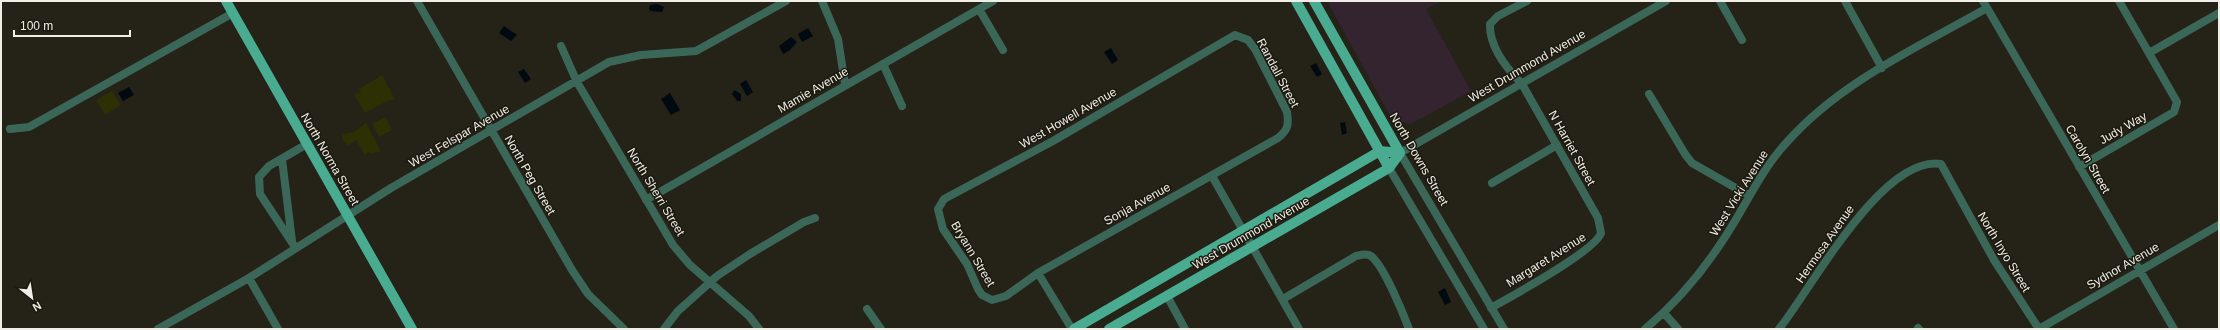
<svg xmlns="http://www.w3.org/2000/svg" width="2220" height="330" font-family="Arial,sans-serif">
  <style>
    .commercial { fill: #332430 }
    .green { fill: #2c3003 }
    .water { fill: #010a10 }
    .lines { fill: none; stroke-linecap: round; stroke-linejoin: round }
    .minor { stroke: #3b6759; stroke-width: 8 }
    .major { stroke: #49ab8f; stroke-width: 10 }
    .labels { text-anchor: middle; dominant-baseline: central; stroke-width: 3; stroke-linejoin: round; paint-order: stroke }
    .street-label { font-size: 12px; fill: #f0eee7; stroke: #1c190f }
  </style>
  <rect width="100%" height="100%" fill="#252218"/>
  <path class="commercial" d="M1327,1h115l-16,8 45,82 -60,33 -19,-5z"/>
  <path class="green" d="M382,75l13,24 -3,1 -1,-1 -26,14 -11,-18 7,-3 -2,-3z
    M112,91l9,14 -16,10 -9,-15z
    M385,117l7,13 -13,7 -7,-13z
    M366,123l15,28 -5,2 -1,-1 -4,2 -2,-2 -4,3 -9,-15 -9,6 -5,-8 1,-4 11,-2z"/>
  <path class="water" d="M657,4l7,3 -2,5 -12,-1 -1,-3 1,-3z
    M504,26l13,9 -6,6 -12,-8z
    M808,28l5,8 -11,6 -4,-8z
    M791,37l6,5 -7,8 -7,4 -4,-8z
    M1111,48l7,12 -6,4 -8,-12z
    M1316,63l6,11 -5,3 -7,-11z
    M524,69l7,10 -6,4 -7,-11z
    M746,80l7,12 -6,4 -7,-12z
    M129,87l5,8 -11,6 -5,-8z
    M734,90l7,4v7h-4l-5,-7z
    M670,93l10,17 -9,5 -10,-16z
    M1345,122l2,11 -5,2 -2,-12z
    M1445,288l6,14 -6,3 -7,-13z"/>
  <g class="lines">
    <path class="minor" d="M417,1l155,269 16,24 36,35
      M822,1l16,38 7,45
      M1720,1l22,39
      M1845,1l37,67
      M1983,1l191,328
      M979,9l24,41
      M1235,35l13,5 7,9 32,63c2,13 1,18 -9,26l-240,135 -32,23 -14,4 -10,-5 -4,-6 -11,-25 -24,-35 -5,-20 6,-10 109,-58z
      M561,46l16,36 96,163 17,20 59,51 10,13
      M2149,53l70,-40
      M883,64l19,42
      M1649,94l36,60 7,9 56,32
      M10,129l19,-2 204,-114
      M282,159l10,82
      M2079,167l95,-55 3,-10 -58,-101
      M1389,168l95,161
      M1212,176l87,153
      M1492,183l65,-38
      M646,200l347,-199
      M295,247l-35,-53 -1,-17 10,-11 38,-22
      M1038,273l34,56
      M249,278l29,51
      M1167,296l18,33
      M1283,299l73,-43c4,-1 11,-3 15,0 13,10 32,57 38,73
      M1491,308c21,-12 104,-57 110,-75l-3,-15 -76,-134c-15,-15 -33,-37 -32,-60l8,-8 29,-15
      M867,309l14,20
      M1664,313l14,16
      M1918,328l1,1
      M158,329l91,-51 142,-90 218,-126 32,-7 55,-4 90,-50
      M664,329l14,-18 39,-35 33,-22 54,-32 11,-4
      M1504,329l-104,-176 266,-152
      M1645,329c29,-24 55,-54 76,-86 23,-33 38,-71 66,-101 53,-60 131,-95 200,-134
      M1779,329c32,-40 103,-174 162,-165l53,96 45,69
      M2039,329l180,-104"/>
    <path class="major" d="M226,1l186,328
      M1296,1l93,167
      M1314,1l86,152
      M1074,329l306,-178 20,2
      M1109,329l280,-161 11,-15"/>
  </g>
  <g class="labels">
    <g class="street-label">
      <text transform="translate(1527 66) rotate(-30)">West Drummond Avenue</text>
      <text transform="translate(1278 73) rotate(62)">Randall Street</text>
      <text transform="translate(813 90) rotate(-30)">Mamie Avenue</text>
      <text transform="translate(1068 118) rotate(-30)">West Howell Avenue</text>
      <text transform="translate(2123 128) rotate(-30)">Judy Way</text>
      <text transform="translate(459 136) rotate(-30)">West Felspar Avenue</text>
      <text transform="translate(1572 148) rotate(61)">N Harriet Street</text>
      <text transform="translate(330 159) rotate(60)">North Norma Street</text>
      <text transform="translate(1419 159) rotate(60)">North Downs Street</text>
      <text transform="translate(2088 159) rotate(60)">Carolyn Street</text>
      <text transform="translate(530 175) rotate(60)">North Peg Street</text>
      <text transform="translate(656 192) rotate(59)">North Sherri Street</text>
      <text transform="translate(1739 193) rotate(-58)">West Vicki Avenue</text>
      <text transform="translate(1137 204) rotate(-29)">Sonja Avenue</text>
      <text transform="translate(1251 233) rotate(-30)">West Drummond Avenue</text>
      <text transform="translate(1825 244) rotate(-55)">Hermosa Avenue</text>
      <text transform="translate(2004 252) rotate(59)">North Inyo Street</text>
      <text transform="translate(973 254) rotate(59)">Bryann Street</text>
      <text transform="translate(1546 260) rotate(-32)">Margaret Avenue</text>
      <text transform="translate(2123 266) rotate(-30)">Sydnor Avenue</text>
    </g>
  </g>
  <rect width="2220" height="330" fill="none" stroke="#f0eee7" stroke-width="4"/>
  <g transform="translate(32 298) rotate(150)" stroke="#1c190f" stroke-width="3" paint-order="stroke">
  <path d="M0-3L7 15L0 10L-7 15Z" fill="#f0eee7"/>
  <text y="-6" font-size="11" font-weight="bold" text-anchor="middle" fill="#f0eee7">N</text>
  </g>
  <path d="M14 30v6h116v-6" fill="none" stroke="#f0eee7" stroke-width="2"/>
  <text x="20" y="30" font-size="12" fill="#f0eee7" stroke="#1c190f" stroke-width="3" paint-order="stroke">100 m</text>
</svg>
